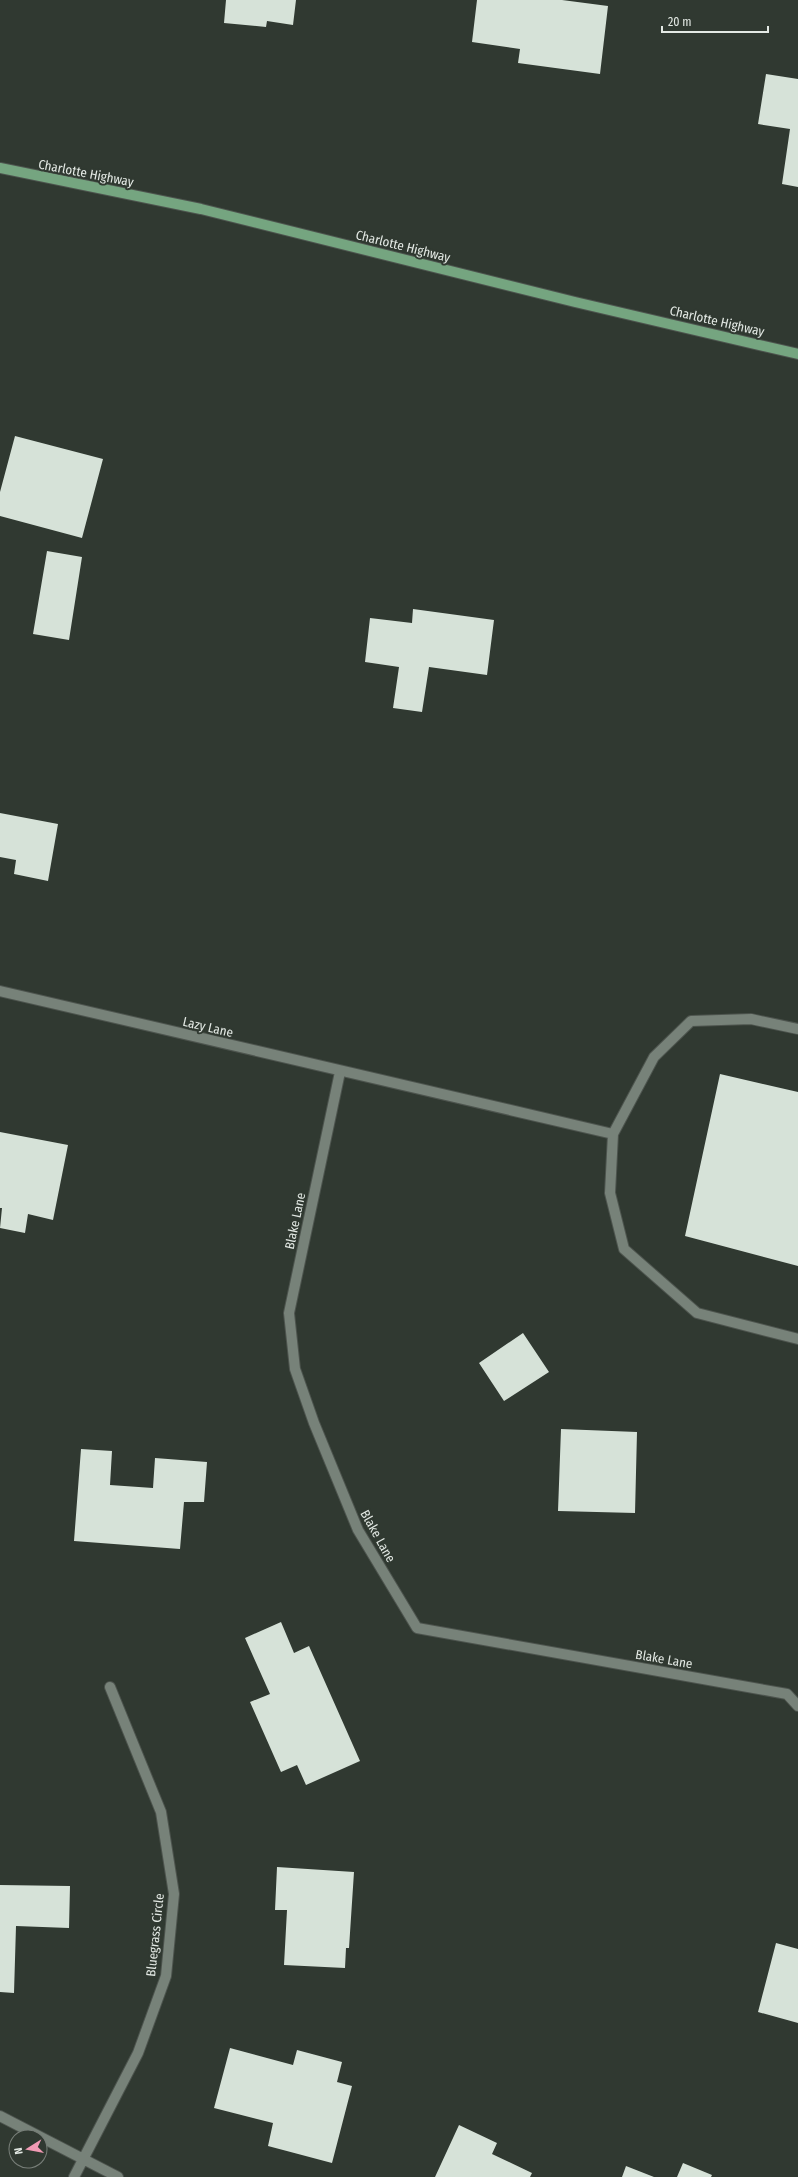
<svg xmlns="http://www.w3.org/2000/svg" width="798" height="2177" font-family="'Fira Sans Condensed',sans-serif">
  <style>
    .building { fill: #d6e2d8 }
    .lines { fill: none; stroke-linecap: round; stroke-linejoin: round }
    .street-casing { stroke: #4d544e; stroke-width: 12 }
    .primary-casing { stroke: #4d544e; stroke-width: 12 }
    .street { stroke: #778279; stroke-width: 10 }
    .primary { stroke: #75a580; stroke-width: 10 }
    .labels { text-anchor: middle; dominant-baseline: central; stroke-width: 4; stroke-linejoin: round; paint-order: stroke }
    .street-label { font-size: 13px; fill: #e3e9e4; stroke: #303931 }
  </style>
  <rect width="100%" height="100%" fill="#303931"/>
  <path class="building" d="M226,0h70l-3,25 -26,-4 -1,6 -42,-4z
    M477,0h85l46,6 -8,68 -82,-11 2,-14 -48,-7z
    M766,74l32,5v108l-16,-3 8,-55 -32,-5z
    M15,436l88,23 -21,79 -82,-22v-24z
    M47,551l35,6 -13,83 -36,-6z
    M413,609l81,11 -7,55 -58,-8 -7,45 -29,-4 6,-41 -34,-5 5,-44 42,5z
    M0,813l58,11 -10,57 -34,-7 2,-14 -16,-3z
    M720,1074l78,18v174l-113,-30z
    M0,1132l68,13 -15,75 -25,-6 -3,19 -25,-5 2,-20h-2z
    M523,1333l26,39 -45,29 -25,-38z
    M561,1429l76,3 -2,81 -77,-2z
    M81,1449l31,2 -2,34 43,3 2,-30 52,4 -3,40h-20l-4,47 -106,-8z
    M281,1622l13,31 15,-7 51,115 -54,24 -9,-20 -16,7 -31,-70 20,-8 -25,-56z
    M277,1867l77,5 -5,76h-3l-1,20 -61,-3 3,-55h-12z
    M0,1885l70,1 -1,42 -53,-2 -2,67 -14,-1z
    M776,1943l22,6v74l-40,-11z
    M230,2048l63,17 4,-15 45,12 -5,20 15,4 -20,77 -64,-17 5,-23 -59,-15z
    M459,2125l38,18 -5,11 40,19 -2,4h-95z
    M683,2163l29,12 -1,2h-34z
    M626,2166l28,11h-32z"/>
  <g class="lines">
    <defs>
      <path id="street" d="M0,991l613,143
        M798,1029l-47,-10 -60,2 -37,36 -41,77 -3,59 14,56 73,64 101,26
        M340,1072l-51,241 6,56 19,54 44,107 59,98 370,66 11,12
        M0,2116l118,61
        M74,2177l64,-124 28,-77 8,-82 -13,-82 -51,-125"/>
      <path id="primary" d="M0,168l201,41 374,93 223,52"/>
    </defs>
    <use href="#street" class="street-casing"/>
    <use href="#primary" class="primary-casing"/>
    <use href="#street" class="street"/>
    <use href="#primary" class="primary"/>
  </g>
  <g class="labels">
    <g class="street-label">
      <text transform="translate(86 173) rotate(11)">Charlotte Highway</text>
      <text transform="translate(403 246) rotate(14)">Charlotte Highway</text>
      <text transform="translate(717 321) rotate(13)">Charlotte Highway</text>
      <text transform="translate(208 1027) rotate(13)">Lazy Lane</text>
      <text transform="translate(295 1221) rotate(-78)">Blake Lane</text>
      <text transform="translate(378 1536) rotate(61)">Blake Lane</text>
      <text transform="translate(664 1659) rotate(10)">Blake Lane</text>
      <text transform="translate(155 1935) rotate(-84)">Bluegrass Circle</text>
    </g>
  </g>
  <g transform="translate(28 2149) rotate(259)"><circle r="19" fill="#303931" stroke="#787f79"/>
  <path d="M0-3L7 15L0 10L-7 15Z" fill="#f19ab4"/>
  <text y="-6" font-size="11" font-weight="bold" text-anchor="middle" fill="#e3e9e4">N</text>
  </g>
  <path d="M662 26v6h106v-6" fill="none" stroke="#e3e9e4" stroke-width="2"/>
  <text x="668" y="26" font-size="12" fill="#e3e9e4" stroke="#303931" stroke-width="3" paint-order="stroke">20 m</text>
</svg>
